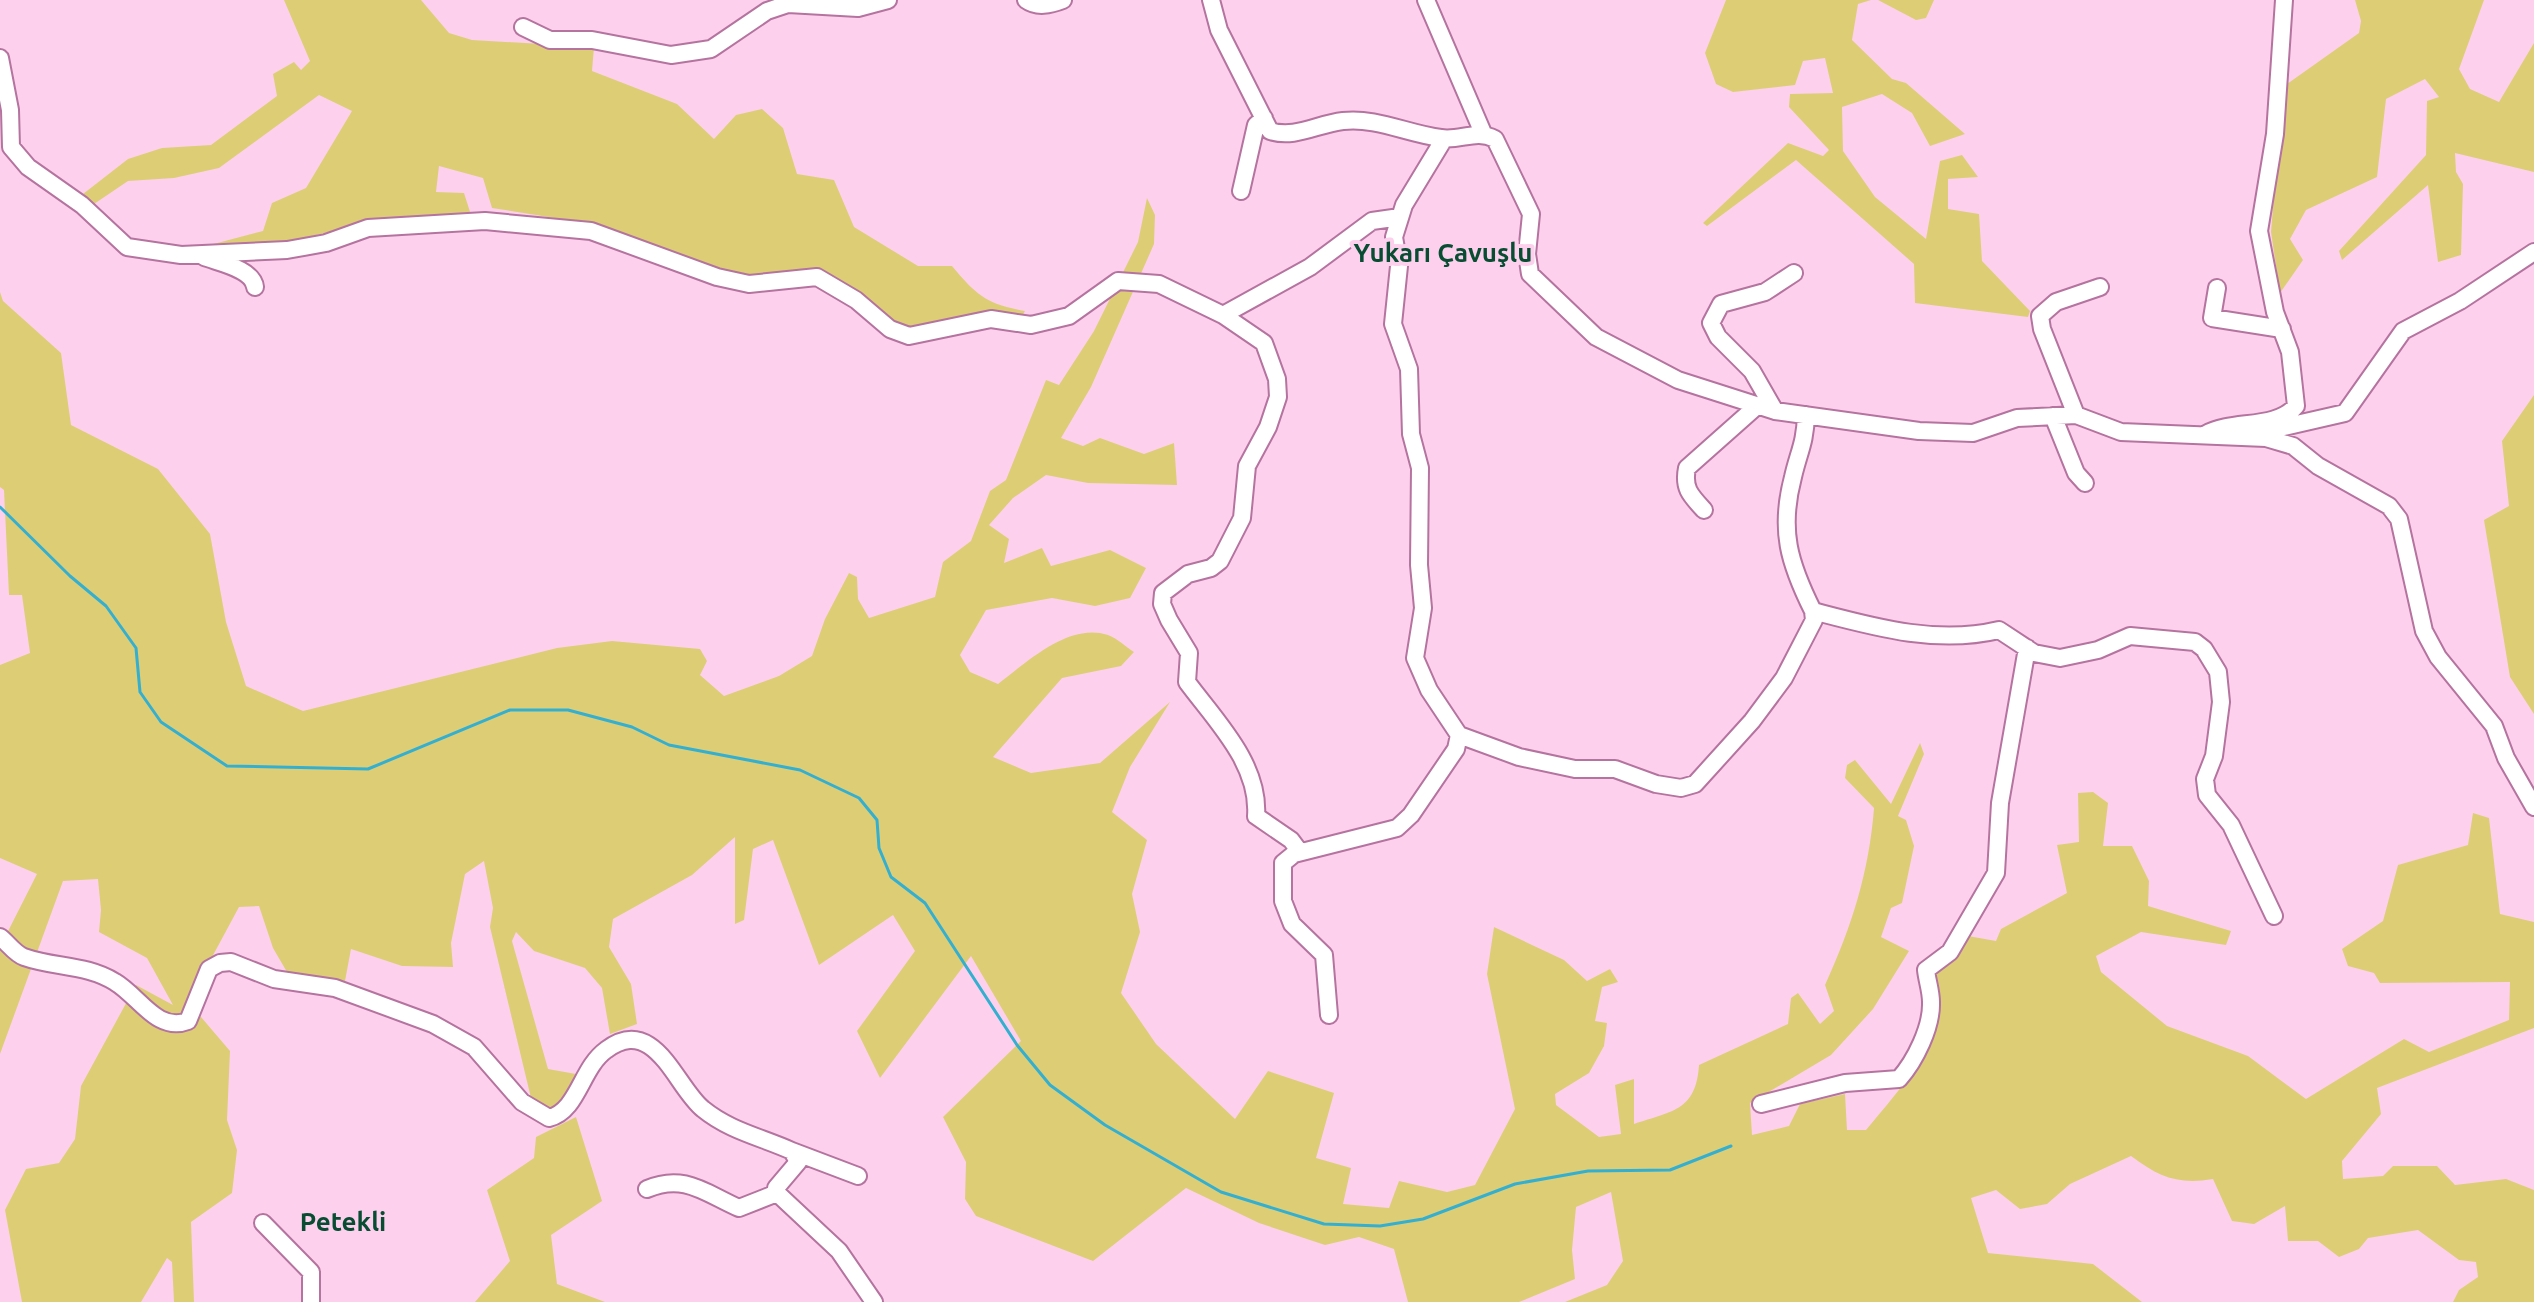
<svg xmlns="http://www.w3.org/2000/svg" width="2534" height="1302" font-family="Ubuntu,sans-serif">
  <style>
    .green { fill: #ddce76 }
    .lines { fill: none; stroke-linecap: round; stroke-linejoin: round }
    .stream { stroke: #34afd0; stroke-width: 3 }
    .minor-casing { stroke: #b5739f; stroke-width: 20 }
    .minor { stroke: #fff; stroke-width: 16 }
    .labels { text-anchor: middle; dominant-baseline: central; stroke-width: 8; stroke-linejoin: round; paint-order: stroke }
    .quarter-label { font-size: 26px; font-weight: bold; fill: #084d32; stroke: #fdd1ed }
  </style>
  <rect width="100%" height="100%" fill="#fdd1ed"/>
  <path class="green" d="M284,0h137l28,33 23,7 122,7 -2,24 85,33 37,35 22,-24 26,-6 21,19 14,46 37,6 20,47 64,39h34c25,30 35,38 73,45l-4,7 -106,12 -26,-8 -40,-32 -108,-15 -155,-52 -94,-15 -9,-30 -44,-12 -3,26 28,1 7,22 -101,7 -87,21 -77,3 57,-15 9,-28 34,-15 46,-77 -33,-16 -100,73 -45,10 -46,3 -34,23 -11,-10 45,-35 34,-11 49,-3 66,-49 -4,-22 21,-12 7,8 9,-9z
    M1726,0h145l-13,4 -6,36 40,39 14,4 59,51 -35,12 -18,-33 -30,-19 -40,13 1,44 32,46 51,42 14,-78 22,-6 16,22 -30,2v30l31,5 3,47 48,50 -2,6 -113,-14 -1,-39 -118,-104 -89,66 -4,-3 85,-80 35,13 6,-6 -40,-43 1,-13 43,-1 -8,-35 -22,3 -8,24 -62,7 -17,-8 -11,-31z
    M1878,0h56l-8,18 -10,2z
    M2355,0h129l-25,69 11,20 29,13 35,-59v129l-79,-19 1,19 7,12 -2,71 -23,7 -10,-77 -86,75 -3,-9 87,-96 1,-54 12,-4 -14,-18 -39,20 -9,78 -71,33 -16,29 13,21 -23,33 -9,-61 12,-145 76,-54 2,-12z
    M1147,198l8,17 -1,29 -63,143 -30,51 22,8 17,-8 44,16 30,-11 3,42 -89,-2 -42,-8 -33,23 -24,27 20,14 -5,24 38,-15 9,18 59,-16 36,18 -16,30 -35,8 -43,-8 -66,12 -26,45 10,17 28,12c29,-22 71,-62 110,-49 9,3 18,12 26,17l-13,14 -59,12 -69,79 38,16 69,-10 70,-61 -40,65 -18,45 35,28 -15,54 8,38 -19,61 35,51 79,75 33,-48 66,22 -18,65 35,10 -8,36 46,4 10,-27 48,11 28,-7 40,-76 -28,-135 7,-47 70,33 23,21 23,-12 8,13 -16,5 -7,34 12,2 -3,23 -15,27 -34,21 1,11 43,32 22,-3 -6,-49 19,-6v45c38,-13 62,-13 65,-59l89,-41 3,-26 7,-5 22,31 14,-13 -9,-26c27,-59 44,-113 49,-177l-29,-30 2,-13 8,-5 36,44 29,-61 4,11 -26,62 8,4 8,26 -12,57 -11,5 -10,29 28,14 -36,58 -42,46 -81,48 2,32 37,-9 11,-22 45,-10 2,36h19c24,-29 63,-72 72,-109 3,-16 -6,-29 -6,-43 0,-15 26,-32 36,-42l28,5 5,-12 66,-36 -10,-48 22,-3 -1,-49 15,-1 15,11 -5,43h29l17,35 -1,25 83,25 -5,14 -85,-13 -45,24 5,16 66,54 81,30 58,43 98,-60 25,13 80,-32 1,-38 -130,1 -6,-10 -26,-7 -6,-17 41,-28 15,-56 70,-20 5,-32 16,5 11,96 34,8v106l-157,60 4,26 -39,47 1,18 40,-3 10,-10h44l18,19 51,-6 28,11v112h-81l6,-12 19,-13 -2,-15 -17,-2 -41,-30 -50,8 -9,11 -20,8 -21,-16h-30l-3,-35 -31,18 -22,-3 -19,-42c-35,6 -54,-2 -82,-23l-61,28 -23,20 -27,5 -24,-19 -25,8 17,55 105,11 49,38h-577l42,-17 16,-24 -12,-69 -35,15 -4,43 3,29 -56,23h-111l-14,-53 -35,-12 -34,8 -66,-22 -73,-35 -93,73 -117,-45 -11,-17 1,-37 -23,-45 78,-76 -50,-85 -91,122 -23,-47 58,-80 -22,-36 -74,50 -46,-125 -20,9 -9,71 -9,4v-87l-43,38 -79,44 -4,28 22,37 6,40 -27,10 -8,-46 -17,-20 -51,-17 -18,-19 -4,9 36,128 28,5 -10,24 -11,12 -24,-12 -41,-171 3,-19 -9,-47 -19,13 -14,69 2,24 -51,-1 -51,-17 -6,32 -58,-9 -14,-24 -14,-42 -20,1 -56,104 18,6 29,34 -3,69 10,30 -5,43 -41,29 3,80h-20l-2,-40 -5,-4 -26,44h-119l-17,-92 21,-41 33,-6 16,-24 6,-53 55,-101 37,20 -26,-47 -48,-26 2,-22 -3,-31 -35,2 -63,173v-107l37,-73 -37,-16v-193l30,-12 -8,-58h-13l-5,-105 -4,-3v-195l3,9 58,52 10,72 87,44 52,65 16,88 20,64 57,25 254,-63 55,-7 88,8 7,12 -7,14 24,21 55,-20 33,-20 13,-37 24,-46 8,4 1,22 11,19 66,-21 8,-35 28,-21 19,-50 16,-11 40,-100 13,5 35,-54 44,-89z
    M2534,395v319l-24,-37 -26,-157 25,-14 -7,-65z
    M576,1117l26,84 -51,34 6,49 48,18h-130l35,-41 -23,-71 47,-32 2,-21z"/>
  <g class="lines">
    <path class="stream" d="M0,507l70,69 36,30 30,42 4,44 21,30 66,44 141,3 142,-59h58l64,17 37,18 131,25 59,28 18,22 2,28 12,29 34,26 92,142 33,40 55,40 116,67 103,32 56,2 43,-7 92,-35 73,-13 82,-1 61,-24"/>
    <defs>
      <path id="minor" d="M1026,0c11,8 24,5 37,0
        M1211,0l8,30 51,101c25,8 47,-7 73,-10 33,-4 65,13 98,17 20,3 35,-9 54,1l36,75 -4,40 3,20 66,63 82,43 97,31 144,20 54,2 44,-15 59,-3 45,17 145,6 27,8 25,20 71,40 10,13 25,112 14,26 56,69 12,32 28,49
        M1426,0l57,133
        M523,27l27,13h42l79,15 40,-6 56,-38 21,-7 70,4 30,-8
        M0,58l10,52 1,37 17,20 54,38 45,42 54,8 106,-5 39,-7 42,-15 117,-7 106,10 126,46 32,7 68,-7 39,23 34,29 19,7 82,-17 40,6 38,-9 49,-35 41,3 64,31 41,28 13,36 1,18 -10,30 -21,39 -5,52 -22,43 -9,7 -23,6 -25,19 -1,11 7,16 20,33 -2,29c28,38 73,82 69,134l35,24 9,12
        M1444,139l-40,66 -10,32 5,29 -6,58 16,45 2,65 9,34 -1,97 4,43 -8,50 14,32 30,45 60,22 56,12h40l41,15 25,4 14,-4 57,-63 32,-43 30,-58 -1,-9c-24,-48 -34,-81 -20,-134 6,-26 12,-33 13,-62
        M1241,191l15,-66 8,-7
        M204,257c16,6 49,12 51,30
        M2217,288l-5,30 70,11
        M1223,315l87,-48 62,-46 28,-4
        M1775,411l-23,-40 -34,-34 -7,-14 10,-19 44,-12 29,-19
        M2076,415l-34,-86 -2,-13 16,-14 44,-15
        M2053,416l23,57 9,10
        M2262,432l83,-19 58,-82 57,-30 74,-49
        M2206,434c27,-15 69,-4 90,-28l-6,-54 -15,-40 -16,-81 16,-97 9,-134
        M1704,510c-14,-15 -21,-22 -17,-42l71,-63
        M1813,611c61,16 123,34 186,19l35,23 26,5 38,-8 32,-14 65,6 9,7 14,23 3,30 -7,54 -9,23 2,16 24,30 43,91
        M0,937c8,6 15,17 24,20 31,11 62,7 91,25 24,14 42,51 73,39l21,-52 11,-6 11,-1 43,17 61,9 98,36 41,23 48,55 27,16c29,-7 32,-50 57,-68 49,-37 70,38 97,59 27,22 58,28 89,42l6,11 -22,26 1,5 62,58 35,51
        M1329,1015l-5,-60 -32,-31 -9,-23v-38l11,-9 103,-26 14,-13 45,-66 3,-14
        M1761,1104l84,-21 54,-4c16,-18 33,-52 32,-77 0,-11 -4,-22 -5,-32l24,-18 46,-79 4,-70 27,-155
        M792,1151l66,25
        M647,1189c37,-16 58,4 92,19l38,-15
        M263,1223l48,49v30"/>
    </defs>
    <use href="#minor" class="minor-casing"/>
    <use href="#minor" class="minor"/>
  </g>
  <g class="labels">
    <g class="quarter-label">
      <text x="1443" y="252">Yukarı Çavuşlu</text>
      <text x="343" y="1221">Petekli</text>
    </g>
  </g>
</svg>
